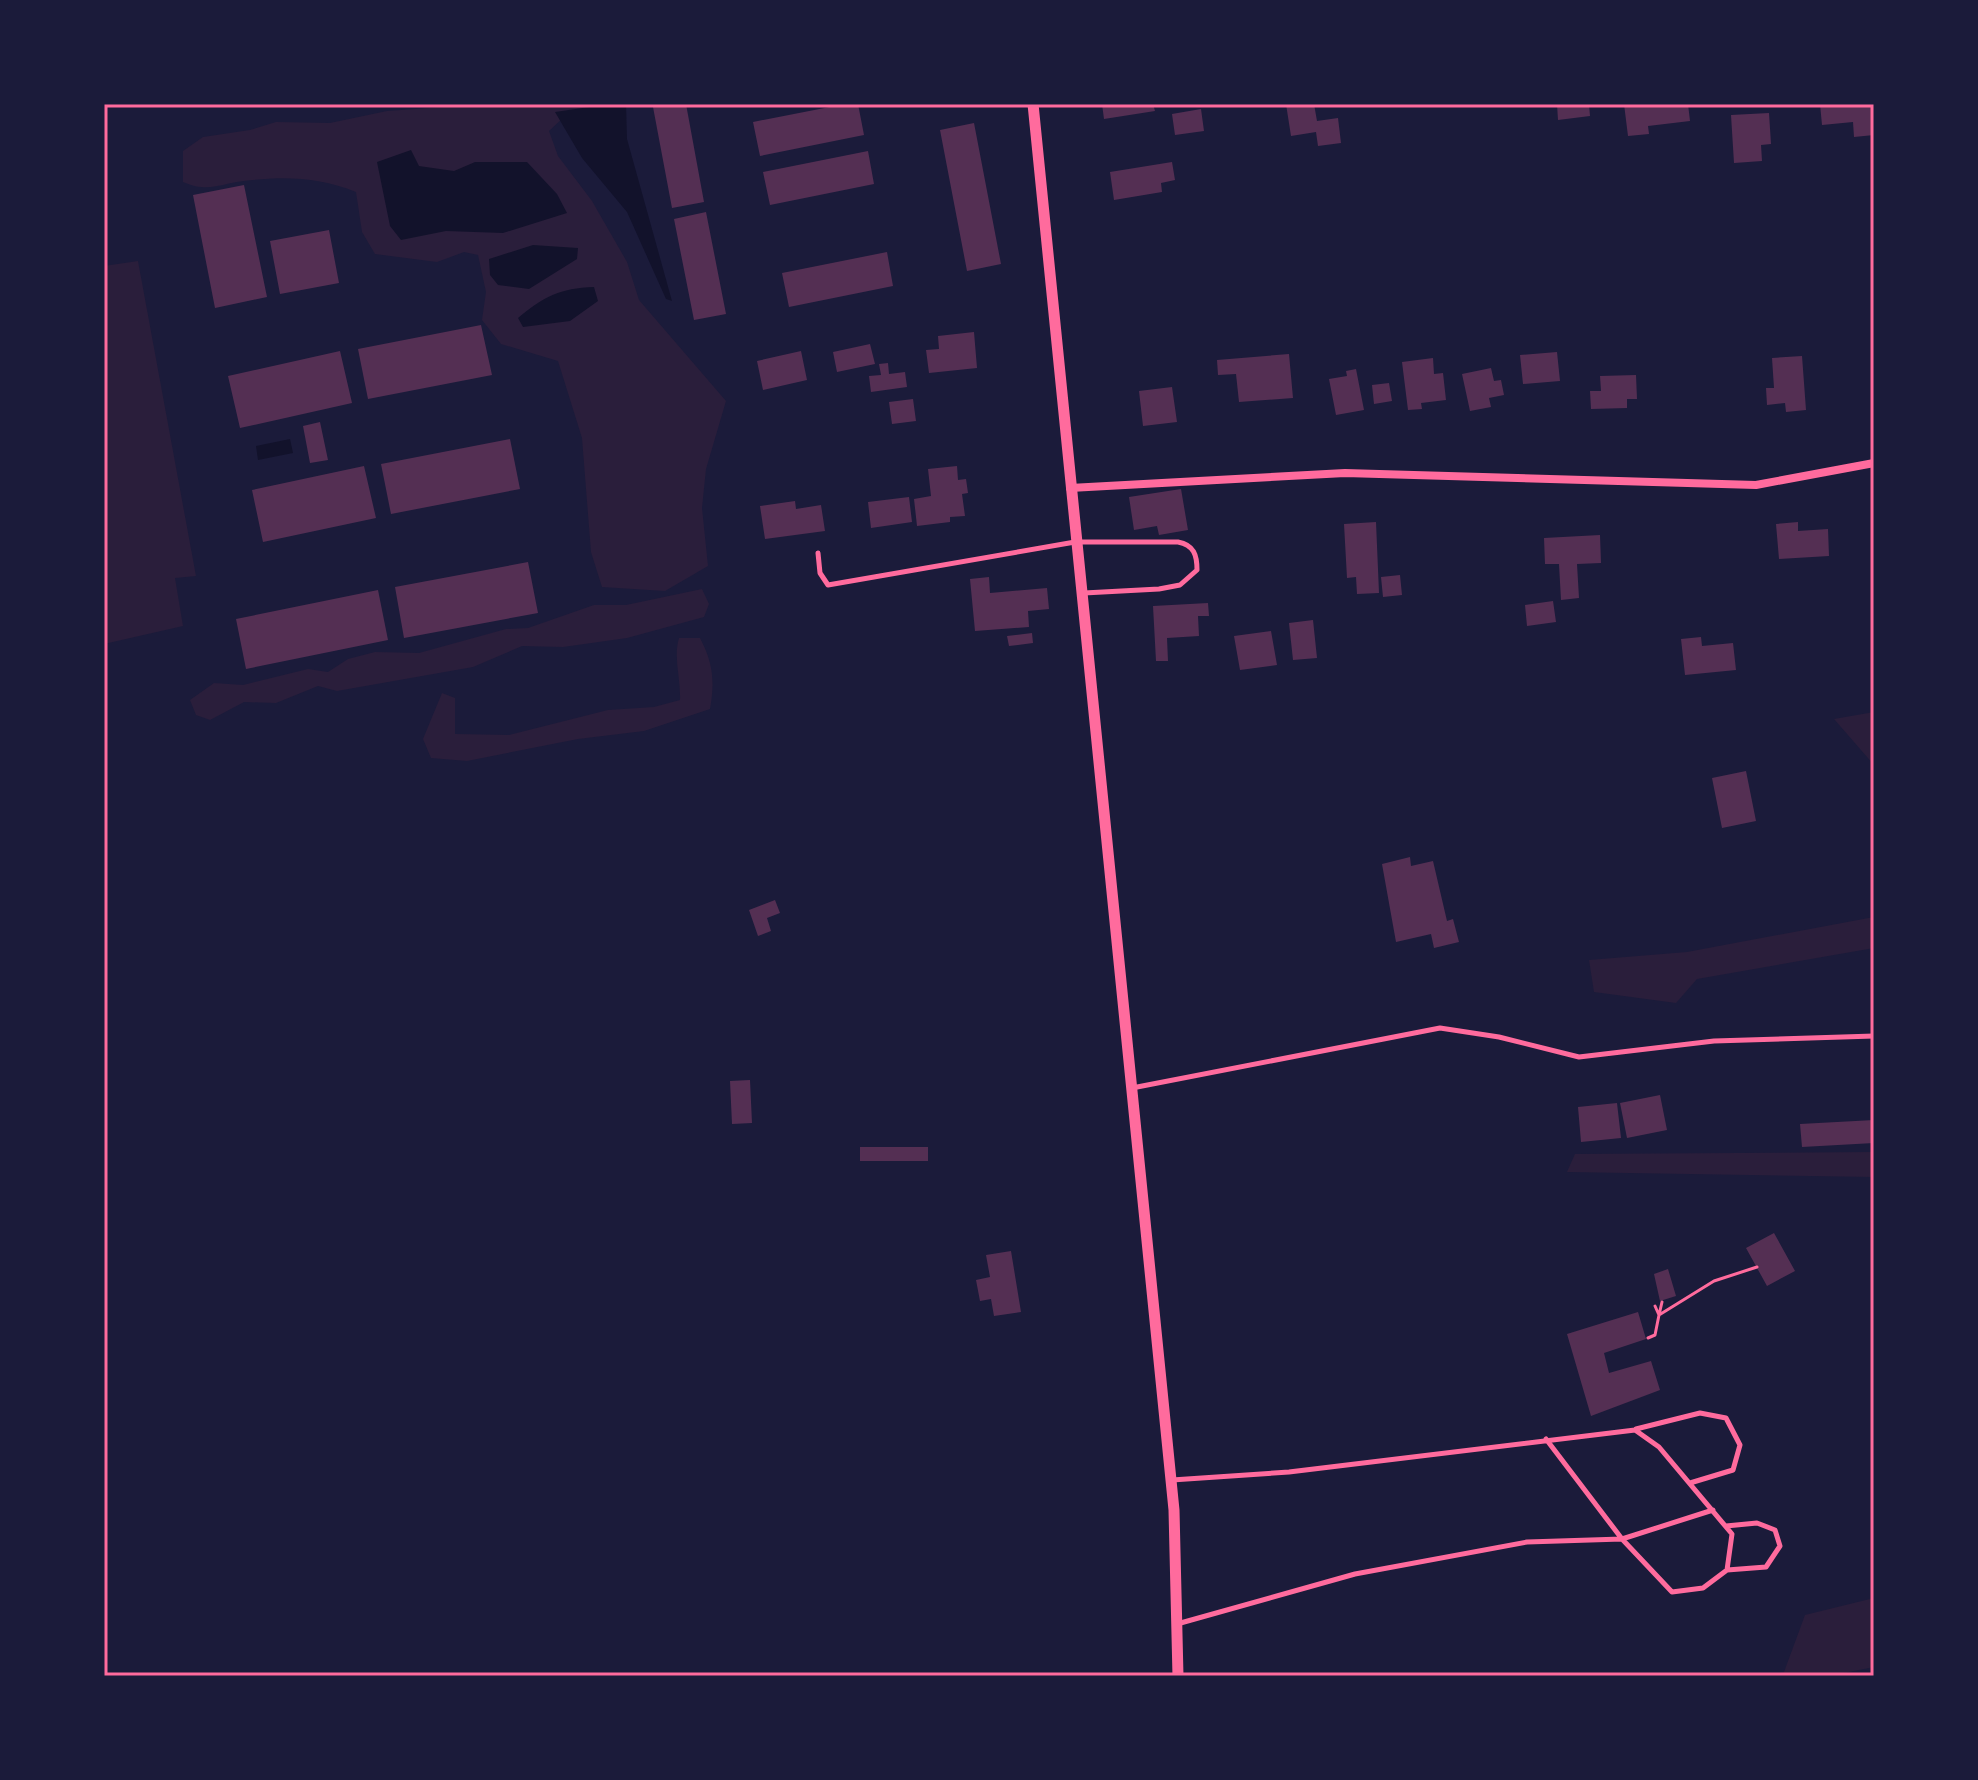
<svg xmlns="http://www.w3.org/2000/svg" width="1978" height="1780" font-family="Signika,sans-serif">
  <style>
    .green { fill: #2a1e3b }
    .water { fill: #12122b }
    .building { fill: #542f53 }
    .lines { fill: none; stroke-linecap: round; stroke-linejoin: round }
    .path { stroke: #ff6b9d; stroke-width: 3 }
    .service { stroke: #ff6b9d; stroke-width: 5 }
    .minor { stroke: #ff6b9d; stroke-width: 8 }
    .tertiary { stroke: #ff6b9d; stroke-width: 11 }
    .neatline { fill: none; stroke: #ff6b9d; stroke-width: 3 }
  </style>
  <rect width="100%" height="100%" fill="#1b1b3a"/>
  <path class="green" d="M484,104h148l-19,10 -48,2 -16,15 9,25 34,45 35,61 12,38 87,101 -20,68 -4,39 6,58 -43,25 -63,-4 -11,-35 -9,-114 -24,-77 -57,-17 -19,-24 4,-28 -8,-37 -14,-3 -27,10 -62,-8 -13,-22 -6,-40c-37,-15 -72,-16 -112,-11 -26,3 -35,12 -61,1v-31l20,-14 47,-7 26,-8 54,1 57,-12z
    M138,261l58,315 -21,2 8,48 -79,18v-378z
    M702,589l7,15 -5,13 -77,21 -64,9 -41,-1 -49,21 -136,24 -19,-5 -42,17 -32,-1 -34,18 -14,-5 -6,-15 24,-17 29,2 65,-16 20,3 20,-13 27,-7 44,1 87,-24 22,-1 66,-23h32z
    M679,638h21c13,25 15,43 10,71l-66,22 -66,8 -111,22 -36,-3 -8,-19 19,-46 13,5v36l54,1 99,-25 46,-3 26,-7c1,-21 -7,-42 -1,-62z
    M1874,712v53l-40,-46z
    M1874,917v31l-177,31 -21,24 -82,-11 -5,-32 98,-8z
    M1874,1152v25l-307,-5 8,-18z
    M1874,1598v69l-30,6v3h-78l18,-4 21,-57z"/>
  <path class="water" d="M610,104h16l1,35 45,162 -6,-2 -39,-87 -45,-54 -27,-46z
    M411,150l8,16 35,5 21,-9h52l30,32 10,19 -64,20 -57,-2 -45,9 -11,-14 -13,-64z
    M533,245l45,3 -1,11 -48,30 -31,-4 -8,-10 -1,-16z
    M594,287l4,14 -28,20 -47,6 -5,-9c25,-21 42,-30 76,-31z
    M290,439l3,14 -35,7 -2,-14z"/>
  <path class="building" d="M666,104h20l18,98 -32,6 -19,-101z
    M845,104h13l6,31 -104,21 -7,-34z
    M1102,104h51l2,7 -51,8z
    M1286,104h28l3,17 21,-3 3,25 -23,3 -2,-14 -25,4z
    M1557,104h32l1,12 -32,4z
    M1624,104h64l2,17 -42,5 1,8 -21,2z
    M1820,104h54v31l-20,2 -1,-15 -31,3z
    M1201,109l3,22 -29,4 -3,-21z
    M1769,113l2,31 -10,1 1,16 -28,2 -3,-48z
    M974,123l27,141 -34,7 -27,-141z
    M868,151l6,33 -104,21 -7,-33z
    M1172,162l3,18 -14,3 1,9 -48,8 -4,-28z
    M244,185l23,112 -52,11 -22,-113z
    M706,212l20,102 -32,6 -20,-101z
    M329,230l10,53 -59,11 -10,-53z
    M887,252l6,34 -104,21 -7,-34z
    M481,325l11,50 -124,24 -10,-50z
    M974,332l3,36 -48,5 -3,-23 13,-1 -1,-13z
    M870,344l5,20 -38,8 -4,-20z
    M340,351l12,52 -112,25 -12,-52z
    M801,351l6,29 -44,10 -6,-29z
    M1557,352l3,29 -37,3 -3,-29z
    M1289,354l4,44 -54,4 -3,-28 -18,1 -1,-15z
    M1802,356l4,54 -20,2 -1,-9 -18,2 -1,-17h8l-2,-30z
    M1433,358l1,16 9,-1 3,27 -25,3 1,6 -14,1 -6,-48z
    M888,363l1,11 16,-2 2,15 -36,5 -2,-16 12,-1 -2,-11z
    M1491,368l3,13 7,-1 3,15 -15,3 2,9 -21,4 -8,-37z
    M1356,369l8,41 -28,5 -7,-36 18,-3 -1,-5z
    M1636,375l1,24h-10v9l-36,1 -1,-18h11l-1,-15z
    M1389,383l3,18 -18,3 -2,-19z
    M1172,387l5,35 -34,4 -4,-35z
    M913,399l3,22 -24,3 -3,-22z
    M320,422l8,38 -18,3 -7,-37z
    M510,439l10,50 -129,25 -10,-50z
    M364,466l12,52 -113,24 -11,-52z
    M957,466l1,14 8,-1 2,14 -6,1 3,22 -15,1v5l-33,4 -3,-27 17,-3 -3,-27z
    M1181,489l7,41 -29,5 -2,-9 -23,4 -5,-33z
    M909,497l3,25 -41,6 -3,-26z
    M795,501l1,8 25,-4 4,26 -60,8 -5,-33z
    M1376,522l3,71 -22,1 -1,-17 -9,1 -3,-54z
    M1798,522v9l30,-2 1,27 -50,3 -3,-35z
    M1600,535l1,28 -24,1 2,34 -18,2 -2,-36h-14l-1,-26z
    M528,562l10,51 -134,25 -9,-51z
    M1400,575l2,20 -19,2 -2,-20z
    M989,577l1,16 57,-5 2,21 -21,2 1,16 -54,4 -5,-52z
    M378,590l10,50 -142,29 -10,-50z
    M1553,601l3,21 -29,4 -2,-21z
    M1208,603l1,13h-11l1,20 -32,2 1,23h-12l-3,-55z
    M1313,620l4,38 -24,2 -4,-37z
    M1271,631l6,34 -37,5 -6,-34z
    M1032,633l1,10 -24,3 -2,-10z
    M1701,637l1,9 31,-3 3,27 -51,5 -4,-36z
    M1746,771l10,50 -34,7 -10,-50z
    M1410,857l1,9 22,-5 14,60 6,-2 6,23 -25,6 -3,-14 -35,8 -14,-78z
    M775,900l5,13 -13,5 4,13 -13,5 -9,-26z
    M750,1080l2,43 -20,1 -2,-43z
    M1660,1095l7,35 -40,8 -7,-35z
    M1617,1103l4,35 -40,4 -3,-35z
    M1874,1120v23l-72,4 -2,-23z
    M860,1147h68v14h-68z
    M1774,1233l21,38 -28,15 -21,-38z
    M1011,1251l10,61 -27,4 -3,-17 -11,2 -4,-21 14,-3 -4,-22z
    M1668,1269l8,27 -16,5 -6,-27z
    M1638,1312l8,27 -42,14 5,20 42,-12 9,29 -69,26 -24,-82z"/>
  <g class="lines">
    <path class="path" d="M1659,1315l55,-34 43,-14
      M1659,1315l3,-13
      M1648,1338l7,-3 4,-20 -4,-9"/>
    <path class="service" d="M818,553l2,20 8,12 247,-43h103c16,3 19,13 19,28l-17,15 -21,4 -75,4
      M1132,1088l308,-60 59,9 80,20 135,-16 160,-5
      M1636,1429l64,-16 26,5 14,27 -7,25 -43,13
      M1546,1439l76,100 91,-29
      M1172,1480l117,-8 346,-42 24,17 73,87 -5,36 -24,18 -31,4 -50,-53 -95,3 -172,32 -178,50
      M1726,1526l31,-3 18,7 5,16 -14,21 -39,3"/>
    <path class="minor" d="M1070,488l275,-15 411,12 118,-22"/>
    <path class="tertiary" d="M1033,104l141,1406 4,166"/>
  </g>
  <rect width="1978" height="1780" fill="none" stroke="#1b1b3a" stroke-width="212"/>
  <rect x="106" y="106" width="1766" height="1568" class="neatline"/>
</svg>
